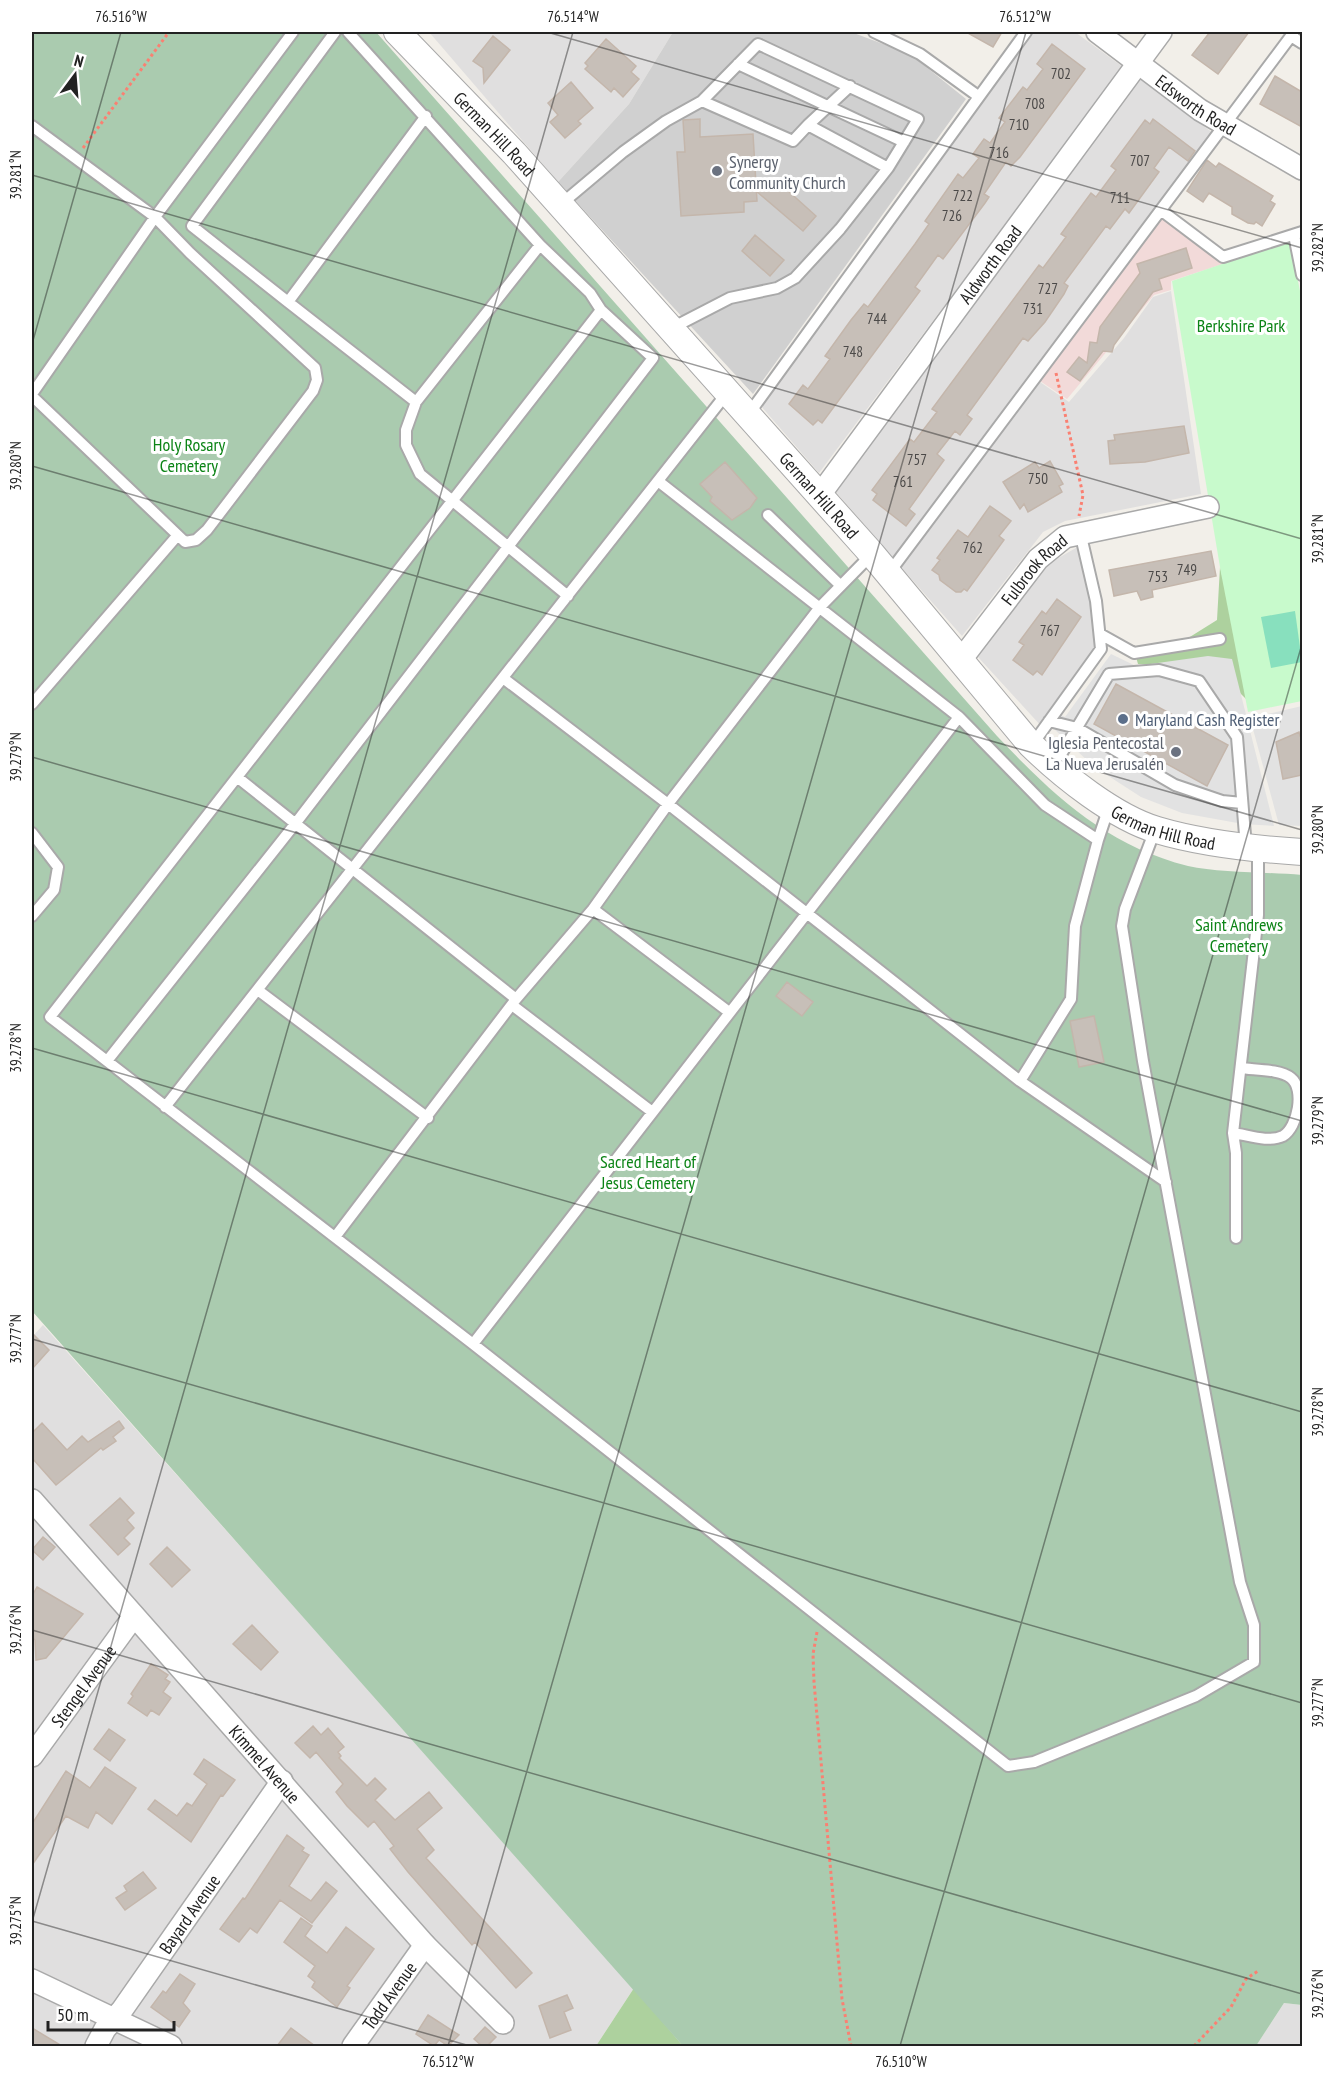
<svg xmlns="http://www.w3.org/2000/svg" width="1334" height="2078" font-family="'PT Sans Narrow',sans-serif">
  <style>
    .residential { fill: #e0dfdf }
    .commercial { fill: #f2dad9 }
    .religious { fill: #d0d0d0 }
    .forest { fill: #add19e }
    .cemetery { fill: #aacbaf }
    .park { fill: #c8facc }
    .pitch { fill: #88e0be }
    .parking { fill: #e2e2e2 }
    .building { fill: #c7bfb8; stroke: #c4b6ab; stroke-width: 1.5 }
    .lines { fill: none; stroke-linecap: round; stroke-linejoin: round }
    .service-casing { stroke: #a9a9a9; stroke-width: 14 }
    .minor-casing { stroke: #a9a9a9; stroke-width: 24 }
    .tertiary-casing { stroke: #a9a9a9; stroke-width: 28 }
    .path { stroke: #fa8072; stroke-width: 3; stroke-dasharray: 3 3; stroke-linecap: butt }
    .service { stroke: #fff; stroke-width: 10 }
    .minor { stroke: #fff; stroke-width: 21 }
    .tertiary { stroke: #fff; stroke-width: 26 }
    .ticks { fill: none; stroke: #222; stroke-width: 1.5; stroke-opacity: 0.45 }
    .worship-dot { fill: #6b7280; stroke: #fff; stroke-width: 2 }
    .service-dot { fill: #5c6f8a; stroke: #fff; stroke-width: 2 }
    .labels { text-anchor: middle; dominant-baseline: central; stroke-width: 6; stroke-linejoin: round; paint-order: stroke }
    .number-label { font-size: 15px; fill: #4b4948 }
    .street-label { font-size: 18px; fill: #222; stroke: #fff }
    .worship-label { font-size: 18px; fill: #5b616d; stroke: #fff; text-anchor: start }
    .park-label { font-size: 18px; fill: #0c8416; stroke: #fff }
    .service-label { font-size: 18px; fill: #4e5e75; stroke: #fff; text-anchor: start }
    .neatline { fill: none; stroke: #222; stroke-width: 2 }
    .ticks-label { font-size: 15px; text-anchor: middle; fill: #222 }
  </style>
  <rect width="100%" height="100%" fill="#f2efe9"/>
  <path class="residential" d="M429,32h244l-44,72 -71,78z
    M1030,32h45l48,35 -304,406 -58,-67z
    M1139,78l74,55 -317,428 -61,-70z
    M1171,291l30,203 -136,27 -22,11 -81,104 -63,-71 141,-183 29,20 55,-64 29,-41z
    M1081,545l17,101 -56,81 -64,-70 63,-89z
    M43,1325l591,663 -38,58h-564v-709z
    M1284,2003l18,2v41h-46z"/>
  <path class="commercial" d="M1162,217l67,45 -58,19v9l-17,5 -87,104 -27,-18z"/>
  <path class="religious" d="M673,32h178l59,22 56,45 -213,295 -195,-212 71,-78z"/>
  <path class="forest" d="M1220,567l34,140 -39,-39 -77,-4 -4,-14 51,-10 32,-20z
    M634,1988l49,58h-87z"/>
  <path class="cemetery" d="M32,32h344l621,704c56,59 108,109 191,130 31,7 81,6 114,9v1130l-18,-2 -28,43h-573l-651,-735z"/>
  <path class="park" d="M1290,241l12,60v400l-54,11 -27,-139 -49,-292z"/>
  <path class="pitch" d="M1295,611l7,51 -31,6 -10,-51z"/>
  <path class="parking" d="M1111,654l25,12 72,-10 24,3 42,167 -31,-2 -61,-11 -41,-16 -48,-31 -41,-39 9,-12 4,2z
    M1302,706v120l-23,-1 -29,-107z"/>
  <path class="building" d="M966,32h36l-9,15z
    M1210,32h39l-31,42 -26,-19z
    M493,36l17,14 -26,33 -1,-15 -10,-7z
    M606,39l30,27 -5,6 8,7 -16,18 -9,-9 -3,4 -26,-23 3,-3 -3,-3z
    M1052,44l33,25 -65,88 -9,9 -5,-4 -22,32 5,3 -4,6 -42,56 -5,-4 -23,32 5,4 -98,132 -4,-3 -5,5 -24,-21 14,-19 5,4 22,-30 -5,-3 26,-36 13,-16 4,3 47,-63 14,-20 -4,-3 33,-47 5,4 16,-20 -6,-4 11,-15 6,4 15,-21 -6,-4 24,-31 4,3 16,-21 -6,-5z
    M1275,76l27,16v35l-42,-23z
    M571,82l22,26 -15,13 3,3 -16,14 -15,-16 8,-7 -10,-12z
    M700,119v18l53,-3 4,67 -13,1v10l-63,4 -4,-64h8l-2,-32z
    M1153,119l42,32 -7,10 -19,-14 -15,21 5,4 -30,41 -4,-4 -15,20 -4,-3 -42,57 4,3 -4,8 -19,28 -17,19 -5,-3 -56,77 5,4 -12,16 -5,-4 -18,23 7,6 -35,49 6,5 -9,12 -33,-26 4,-6 -5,-4 38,-51 4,3 23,-30 -5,-3 107,-144 4,3 23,-31 -5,-3 30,-41 5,4 20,-27 -5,-4 34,-46 5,4z
    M1207,160l9,7 3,-4 54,33 -3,5 5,3 -13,22 -6,-4 -2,2 -6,-1 -16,-9v-7l-23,-14 -6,9 -16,-11z
    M786,189l30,27 -13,15 -47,-40z
    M755,235l29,25 -14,16 -28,-25z
    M1186,248l6,20 -33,11 3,10 -9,3 -39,53 -2,7 -9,-1 -23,30 -13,-9 12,-15 8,6 3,-21 7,1 3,-16 40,-54 -3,-9z
    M1184,426l5,27 -44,9 -35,2 -2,-23 7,-1 -1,-5z
    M1050,461l13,23 -4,2 3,6 -34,20 -4,-8 -4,5 -17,-27 32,-20 4,6z
    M725,462l32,36 -7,10 -18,12 -22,-19 2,-4 -12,-13z
    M990,506l21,15 -12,15 5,4 -37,51 -3,-2 -3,3h-5l-16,-12 -1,-5 -7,-5 8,-10 -3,-2 21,-28 10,7z
    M1211,551l5,25 -64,14 1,7 -12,3 -4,-9 -23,5 -5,-26z
    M1057,599l24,18 -39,58 -5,-4 -4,4 -20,-15 11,-15 -5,-3 23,-31 4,3z
    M1116,684l112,61 -21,41 -113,-62z
    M1299,732l1,4h2v39l-19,4 -7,-37z
    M787,982l26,20 -11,14 -26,-20z
    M1094,1016l10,46 -25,5 -9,-46z
    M32,1333l17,17 -17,19z
    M119,1421l5,7 -11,9 3,4 -13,9 -2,-2 -45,37 -24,-27v-25l10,-10 25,27 15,-14 6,6z
    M120,1498l14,15 -7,7 7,8 -10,10 6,6 -12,11 -28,-30z
    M43,1537l12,10 -12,13 -11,-10z
    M167,1547l23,23 -18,17 -22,-23z
    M37,1587l46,27 -37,44 -10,2 -1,-20 -3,-3v-41z
    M252,1625l26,27 -17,18 -28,-26z
    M151,1664l17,11 -3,4 5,3 -7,10 8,6 -12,17 -8,-5 -4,6 -19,-13 5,-7 -2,-2z
    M313,1726l8,9 7,-7 16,19 -6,5 3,4 -2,2 28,28 8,-8 11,11 -11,11 20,20 34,-28 13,16 -25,21 17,21 -8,8 106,115 -16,15 -41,-46 -3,3 -64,-73 -18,-23 4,-3 -20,-25 -6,6 -21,-21 -11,-14 7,-8 -27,-32 -6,6 -15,-15z
    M109,1729l16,11 -15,21 -16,-12z
    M204,1759l31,21 -12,16 -2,-1 -30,47 -43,-33 7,-9 22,16 10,-13 5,3 15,-22 -13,-10z
    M105,1767l31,21 -24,36 -16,-12 -8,16 -22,-12 -34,49v-41l34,-53 24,17z
    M287,1835l17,13 -2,3 7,4 -20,31 22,15 15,-19 11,9 -25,32 -32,-23 -23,33 -7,-5 -11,14 -19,-13 23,-31 2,1z
    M143,1872l13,16 -31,22 -9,-12 11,-7 -3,-5z
    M301,1918l11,8 -7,10 22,17 19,-26 28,22 -27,37 3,2 -13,19 -25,-20 3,-5 -7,-6 7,-10 -31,-24z
    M180,1974l15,10 -12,19 7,8 -11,16 -28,-20 12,-16 3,2z
    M567,1995l6,13 -9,4 7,18 -21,8 -11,-32z
    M428,2015l31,20 -11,11 -9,-6 -5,6 -18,-12z
    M485,2027l11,10 -9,9h-5l-8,-7z
    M32,2028l30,18h-30z
    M291,2028l24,18h-38z"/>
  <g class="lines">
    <defs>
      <path id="service" d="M874,32l46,22 58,42
        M1291,36l11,7
        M758,44l160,75 -30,49 -80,-43 -15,16 -91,-40z
        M738,64l166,78
        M808,125l42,-39
        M32,126l123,91 35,36 125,115 2,12 -4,11 -106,139 -11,10 -11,2 -153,-146
        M560,205l63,-53 43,-31 36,-20
        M1162,211l61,46 79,-25
        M1294,235l8,40
        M540,245l-124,157 -10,28v15l14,29 148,122
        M288,302l-96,-76 143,-194
        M601,310l-551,707 423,327 535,422 26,-4 162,-66 58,-34v-37l-14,-43 -97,-521 -21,-135 3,-17 30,-79
        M670,329l60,-31 47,-10 18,-10 45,-49 48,-61
        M32,394l123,-177 138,-185
        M416,402l-128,-100 138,-186
        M748,415l278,-383
        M768,515l72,70
        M889,573l405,-541
        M1100,634l34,19 86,-14
        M503,678l165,126 352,277 146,101
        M32,704l145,-168
        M959,717l86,88 53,35 -23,86 -4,73 -51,82
        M1049,721l28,7 98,57 47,16 20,2
        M1032,745l69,-96 -5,-48 -16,-69
        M1054,766l55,-92 50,-4 40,11 38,56 9,110
        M237,777l279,222
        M32,833l26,34 -4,23 -22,26
        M1098,840l11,-33
        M593,909l136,103
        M259,991l169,127
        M512,1005l139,106
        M107,1061l188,-237 358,-466 -52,-48 -11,-17 -50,-48 -192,-213
        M165,1107l562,-714
        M1233,1133c15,2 35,10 50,3 15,-9 22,-47 8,-58 -11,-9 -37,-8 -50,-10
        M335,1237l181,-238 77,-90 75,-105 152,-197 52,-53
        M1236,1238v-85l-3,-20 25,-218v-66
        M473,1344c161,-210 325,-417 486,-627l-301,-236"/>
      <g id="minor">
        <path id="s1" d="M1097,32l103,78 102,59"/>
        <path id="s2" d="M819,496l342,-464"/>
        <path id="s3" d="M960,661l78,-102 27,-22 143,-30"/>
        <path id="s4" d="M32,1500l393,445 78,78"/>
        <path id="s5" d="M32,1756l102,-140"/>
        <path d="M32,1980l139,66"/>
        <path id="s6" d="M96,2046l9,-17 17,-19 160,-229"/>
        <path id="s7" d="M353,2046l72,-101"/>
      </g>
      <g id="tertiary">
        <path id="s8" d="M397,32l117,121 358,401 159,191c32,31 83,72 126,85 47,14 97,19 145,22"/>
      </g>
    </defs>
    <use href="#service" class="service-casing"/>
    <use href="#minor" class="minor-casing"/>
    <use href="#tertiary" class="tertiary-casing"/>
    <path class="path" d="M83,148l86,-116
      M1056,373l27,122 -4,21
      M817,1632l-4,22 1,28 28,317 9,47
      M1194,2046l37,-39 15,-28 12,-8"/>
    <use href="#service" class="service"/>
    <use href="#minor" class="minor"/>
    <use href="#tertiary" class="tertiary"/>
  </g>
  <path class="ticks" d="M547,32l755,216M32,175l1270,364M32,344l89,-312M32,466l1270,364M32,757l1270,364M32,1048l1270,364M32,1339l1270,364M32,1630l1270,364M32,1921l438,125M32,1922l541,-1890M448,2046l578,-2014M900,2046l402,-1402"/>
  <g class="worship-dot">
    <circle cx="717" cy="171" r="6"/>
    <circle cx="1176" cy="752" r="6"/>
  </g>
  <circle class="service-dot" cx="1123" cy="719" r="6"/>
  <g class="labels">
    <g class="number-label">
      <text x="1061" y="73">702</text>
      <text x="1035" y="103">708</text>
      <text x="1019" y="124">710</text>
      <text x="999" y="152">716</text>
      <text x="1140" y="160">707</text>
      <text x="963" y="195">722</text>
      <text x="1120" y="197">711</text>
      <text x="952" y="215">726</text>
      <text x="1048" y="288">727</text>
      <text x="1033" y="308">731</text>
      <text x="877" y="318">744</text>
      <text x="853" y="351">748</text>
      <text x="917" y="459">757</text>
      <text x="1038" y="478">750</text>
      <text x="903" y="481">761</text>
      <text x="973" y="547">762</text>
      <text x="1187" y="569">749</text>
      <text x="1158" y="576">753</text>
      <text x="1050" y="630">767</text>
    </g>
    <g class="street-label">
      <text stroke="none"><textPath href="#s1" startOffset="123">Edsworth Road</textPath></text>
      <text stroke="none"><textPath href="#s8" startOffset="141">German Hill Road</textPath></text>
      <text stroke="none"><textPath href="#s2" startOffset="288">Aldworth Road</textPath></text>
      <text stroke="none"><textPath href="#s8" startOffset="627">German Hill Road</textPath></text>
      <text stroke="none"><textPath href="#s3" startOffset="118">Fulbrook Road</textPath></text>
      <text stroke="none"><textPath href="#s8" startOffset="1113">German Hill Road</textPath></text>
      <text stroke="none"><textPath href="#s5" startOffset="87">Stengel Avenue</textPath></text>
      <text stroke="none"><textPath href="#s4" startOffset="352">Kimmel Avenue</textPath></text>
      <text stroke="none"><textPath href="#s6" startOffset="162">Bayard Avenue</textPath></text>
      <text stroke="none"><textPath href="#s7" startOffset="62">Todd Avenue</textPath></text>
    </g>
    <g class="worship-label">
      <text x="729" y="161">Synergy<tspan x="729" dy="21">Community Church</tspan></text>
      <text x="1164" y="742" text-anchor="end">Iglesia Pentecostal<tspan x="1164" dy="21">La Nueva Jerusalén</tspan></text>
    </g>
    <g class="park-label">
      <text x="1241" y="325">Berkshire Park</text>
      <text x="189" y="444">Holy Rosary<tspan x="189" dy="21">Cemetery</tspan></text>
      <text x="1239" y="924">Saint Andrews<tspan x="1239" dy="21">Cemetery</tspan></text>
      <text x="648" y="1161">Sacred Heart of<tspan x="648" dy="21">Jesus Cemetery</tspan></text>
    </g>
    <g class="service-label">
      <text x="1135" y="719">Maryland Cash Register</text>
    </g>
  </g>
  <rect width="1334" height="2078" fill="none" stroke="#ffffff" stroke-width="66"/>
  <g transform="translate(75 75) rotate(16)" stroke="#ffffff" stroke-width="4.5" paint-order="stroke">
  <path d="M0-4.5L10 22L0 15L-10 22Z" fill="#222222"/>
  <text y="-9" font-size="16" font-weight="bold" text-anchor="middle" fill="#222222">N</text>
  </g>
  <path d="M48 2021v9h126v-9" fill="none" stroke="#222222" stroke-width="3"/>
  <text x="57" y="2021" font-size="18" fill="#222222" stroke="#ffffff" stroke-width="4.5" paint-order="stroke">50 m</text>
  <rect x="33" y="33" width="1268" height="2012" class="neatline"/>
  <g class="ticks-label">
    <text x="121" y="22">76.516°W</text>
    <text x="573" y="22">76.514°W</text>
    <text x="1025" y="22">76.512°W</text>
    <text transform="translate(16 175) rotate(-90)" y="5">39.281°N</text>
    <text transform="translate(1318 248) rotate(-90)" y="5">39.282°N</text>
    <text transform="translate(16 466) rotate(-90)" y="5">39.280°N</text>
    <text transform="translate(1318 539) rotate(-90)" y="5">39.281°N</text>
    <text transform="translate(16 757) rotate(-90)" y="5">39.279°N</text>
    <text transform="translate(1318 830) rotate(-90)" y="5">39.280°N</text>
    <text transform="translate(16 1048) rotate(-90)" y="5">39.278°N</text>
    <text transform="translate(1318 1121) rotate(-90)" y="5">39.279°N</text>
    <text transform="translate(16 1339) rotate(-90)" y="5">39.277°N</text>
    <text transform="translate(1318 1412) rotate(-90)" y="5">39.278°N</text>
    <text transform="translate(16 1630) rotate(-90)" y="5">39.276°N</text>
    <text transform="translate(1318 1703) rotate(-90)" y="5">39.277°N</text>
    <text transform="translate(16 1921) rotate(-90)" y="5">39.275°N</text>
    <text transform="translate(1318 1994) rotate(-90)" y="5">39.276°N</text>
    <text x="448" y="2067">76.512°W</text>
    <text x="901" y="2067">76.510°W</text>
  </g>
</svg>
